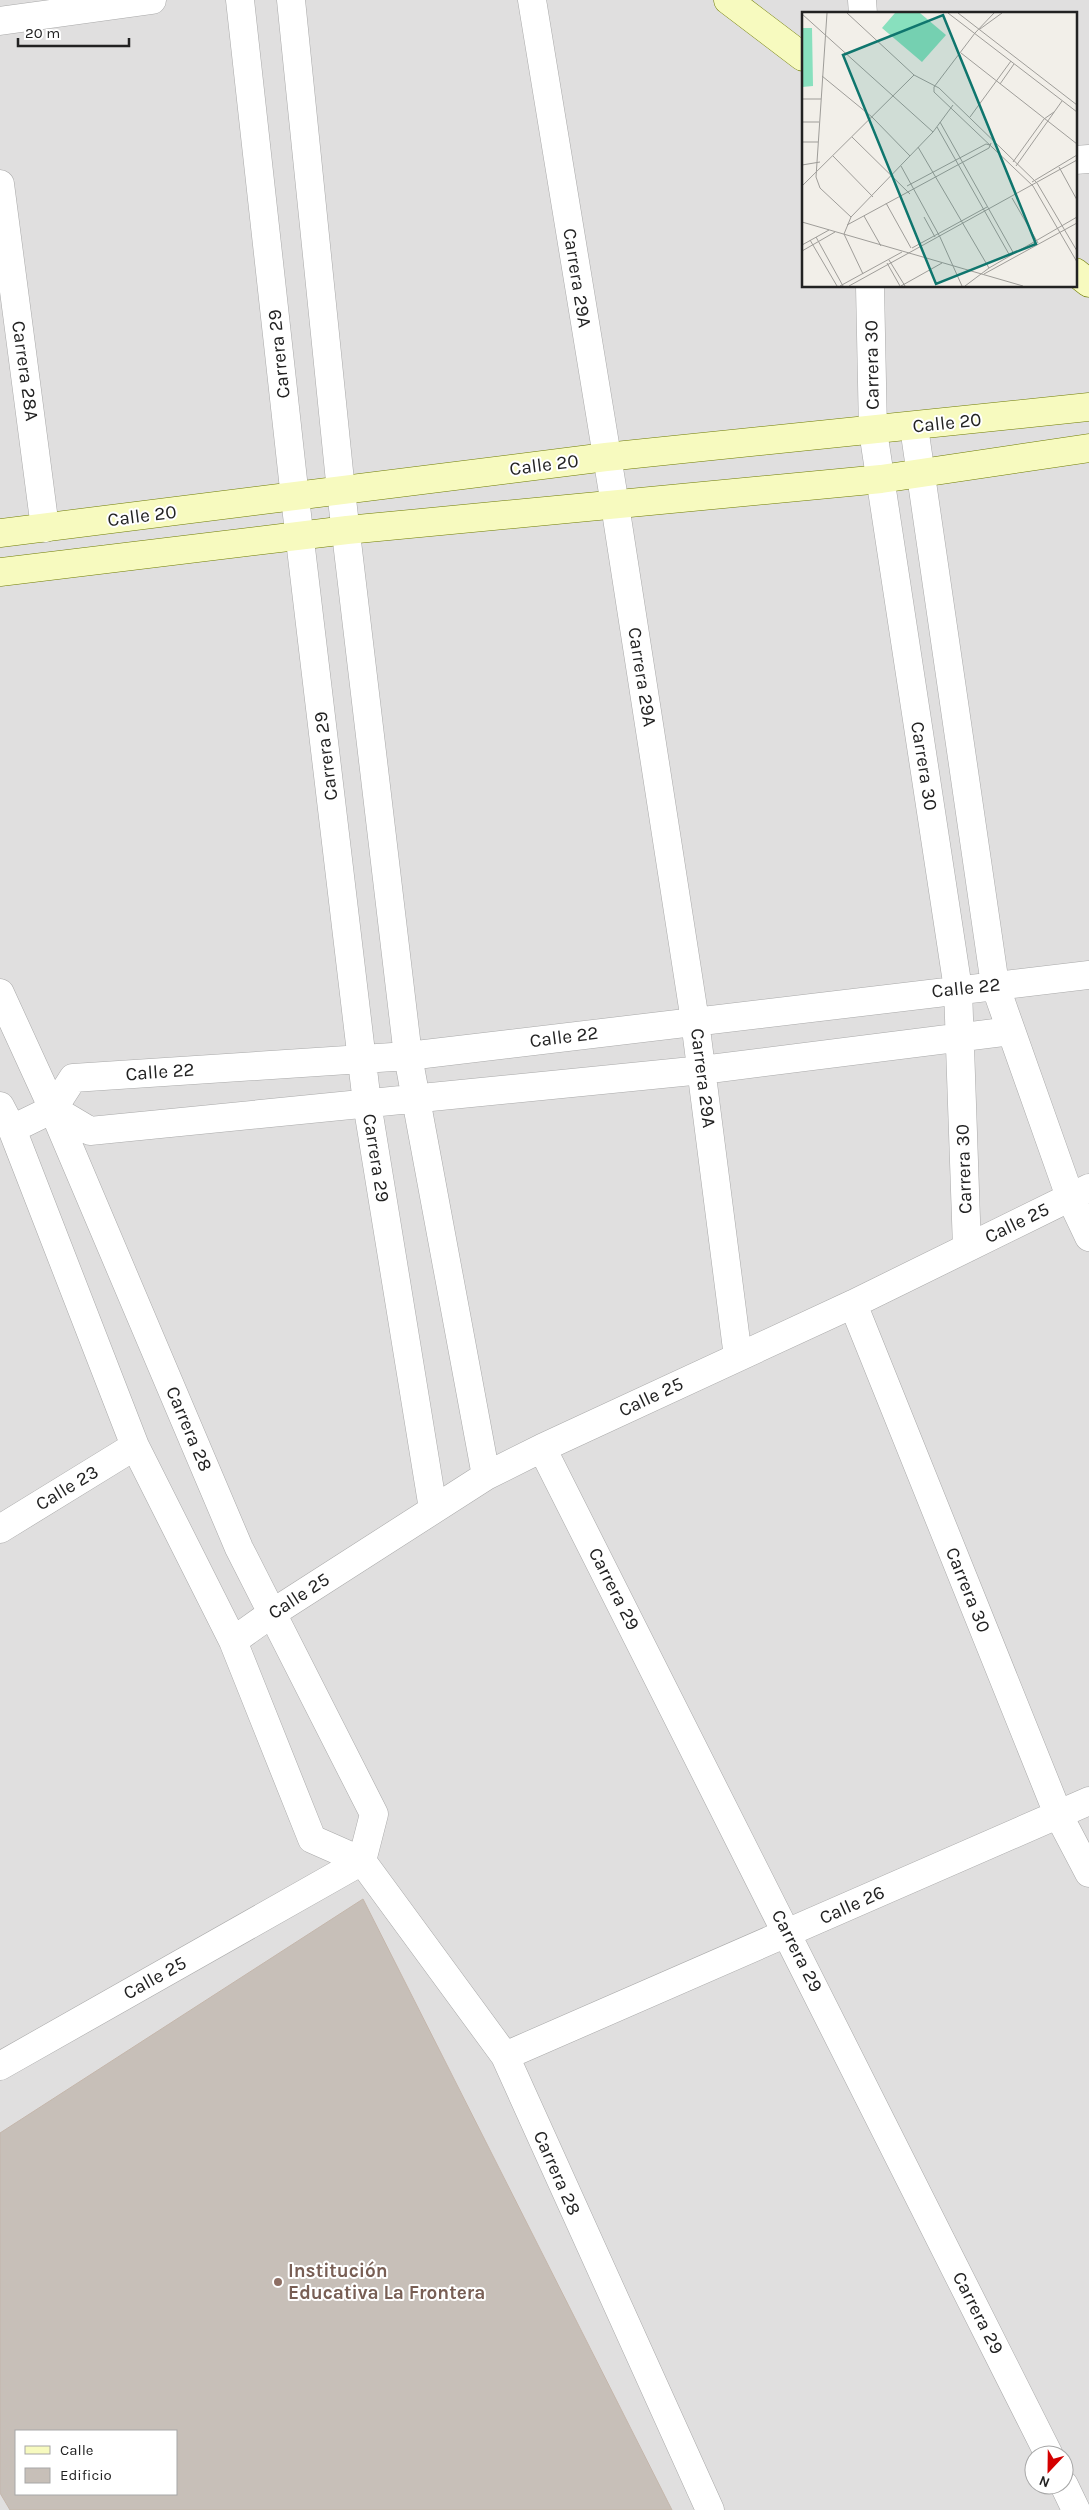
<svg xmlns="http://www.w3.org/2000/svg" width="1089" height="2510" font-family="Karla,sans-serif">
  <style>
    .residential { fill: #e0dfdf; fill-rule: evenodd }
    .building { fill: #c7bfb8; stroke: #c4b6ab; fill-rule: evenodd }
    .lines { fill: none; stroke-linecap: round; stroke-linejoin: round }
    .street-casing { stroke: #a9a9a9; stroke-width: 29 }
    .secondary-casing { stroke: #707d05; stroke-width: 29 }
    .street { stroke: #fff; stroke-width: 28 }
    .secondary { stroke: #f7fabf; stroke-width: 28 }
    .education-dot { fill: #8d6e63; stroke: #fff; stroke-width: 2 }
    .labels { text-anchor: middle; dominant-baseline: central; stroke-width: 4; stroke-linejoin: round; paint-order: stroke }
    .street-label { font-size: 19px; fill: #222; stroke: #fff }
    .education-label { font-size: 19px; font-weight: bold; fill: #785e54; stroke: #fff; text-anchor: start }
    .inset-road { fill: none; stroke: #9f9d99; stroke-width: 1 }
    .view { fill: #0f766e; fill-opacity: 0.15; stroke: #0f766e; stroke-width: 2.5 }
    .inset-edge { fill: none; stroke: #222; stroke-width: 2.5 }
  </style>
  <rect width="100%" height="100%" fill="#f2efe9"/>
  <path class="residential" d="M0,0h1089v2510h-1089zM803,14h272v272h-272zM16,2431h160v63h-160zM1034,2455h30v30h-30z"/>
  <path class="building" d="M363,1899l309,611h-662l-10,-17v-360zM16,2431h160v63h-160z"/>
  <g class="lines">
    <defs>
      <path id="street" d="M240,0l55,498 72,605 66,406
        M291,0l50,491 67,565 78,420
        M532,0l83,505 80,516 43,336
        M862,0l1,14
        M0,21l152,-21
        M1075,160l14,-1
        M0,184l45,344
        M870,286l3,145 85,558 9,259
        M914,427l81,558 75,212 19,40
        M0,993l53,116 186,439 135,266 -12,47
        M0,1106l12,23 123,317 98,195 79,198 50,22 143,195 205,454
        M53,1109l37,22 612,-61 309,-39
        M12,1129l41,-20 20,-31 335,-22 681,-81
        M853,1304l205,510 31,59
        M542,1448l507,1007
        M0,1529l135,-83
        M233,1641l38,-27 215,-138 56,-28 311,-144 236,-116
        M505,2056l584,-255
        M0,2066l362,-205
        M1064,2485l12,25"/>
      <path id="secondary" d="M728,0l75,57
        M1075,272l14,11
        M0,533l606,-76 483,-50
        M0,572l347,-42 534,-51 208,-31"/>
    </defs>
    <use href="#street" class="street-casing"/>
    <use href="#secondary" class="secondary-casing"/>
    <use href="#street" class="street"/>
    <use href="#secondary" class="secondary"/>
  </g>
  <circle class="education-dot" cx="278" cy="2282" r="5"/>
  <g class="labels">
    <g class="street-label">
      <text transform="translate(577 278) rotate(81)">Carrera 29A</text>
      <text transform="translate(279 354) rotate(-96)">Carrera 29</text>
      <text transform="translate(872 365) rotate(-91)">Carrera 30</text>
      <text transform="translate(25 371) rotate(82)">Carrera 28A</text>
      <text transform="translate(947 423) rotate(-6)">Calle 20</text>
      <text transform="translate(544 465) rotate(-7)">Calle 20</text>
      <text transform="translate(142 516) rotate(-7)">Calle 20</text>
      <text transform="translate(642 677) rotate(81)">Carrera 29A</text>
      <text transform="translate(326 756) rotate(-97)">Carrera 29</text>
      <text transform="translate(924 766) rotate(81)">Carrera 30</text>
      <text transform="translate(966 988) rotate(-6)">Calle 22</text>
      <text transform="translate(564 1037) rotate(-7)">Calle 22</text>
      <text transform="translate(160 1072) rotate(-4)">Calle 22</text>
      <text transform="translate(703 1078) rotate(83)">Carrera 29A</text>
      <text transform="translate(376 1158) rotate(81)">Carrera 29</text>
      <text transform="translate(964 1169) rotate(-92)">Carrera 30</text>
      <text transform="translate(1017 1223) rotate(-26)">Calle 25</text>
      <text transform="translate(651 1397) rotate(-25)">Calle 25</text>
      <text transform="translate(189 1429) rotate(67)">Carrera 28</text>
      <text transform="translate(67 1488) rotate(-31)">Calle 23</text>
      <text transform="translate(614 1589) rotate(63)">Carrera 29</text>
      <text transform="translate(968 1590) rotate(68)">Carrera 30</text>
      <text transform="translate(299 1596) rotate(-33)">Calle 25</text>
      <text transform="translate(852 1905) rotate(-24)">Calle 26</text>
      <text transform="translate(797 1951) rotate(63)">Carrera 29</text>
      <text transform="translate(155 1978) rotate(-29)">Calle 25</text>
      <text transform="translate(557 2173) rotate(66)">Carrera 28</text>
      <text transform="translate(978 2313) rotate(63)">Carrera 29</text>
    </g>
    <g class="education-label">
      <text x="288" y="2271">Institución<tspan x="288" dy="22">Educativa La Frontera</tspan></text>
    </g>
  </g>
  <g transform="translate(802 12)">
    <rect width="275" height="275" fill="#f2efe9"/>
    <path d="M93,1h25l26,22 -24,27 -40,-34zM0,16h10l1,58 -11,1z" fill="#88e0be"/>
    <path class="inset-road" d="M25,1l-11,164 4,11 31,29M45,1l67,62 25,13 98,95 40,68M146,1l129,99M156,1l119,92M0,2l131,118M178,17l22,-16M159,41l116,91M20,64l50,41 38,39M198,72l14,-20M132,75v5l99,94 44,76M132,75l41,-54 19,-20M0,87h19M168,105l41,-56M0,110h17M138,110l74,132M135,115l73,129M50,125l58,57M0,130h16M116,135l71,121M31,144l40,41M211,150l31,-43 10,-7M0,153l18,-3M99,154l39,71 22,49M214,154l46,-65M257,155l18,33M230,170l45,-27M0,174l112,-111M105,174l79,-42 4,1M210,186l26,45M84,191l25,45M62,204l17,30M122,205l11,20M0,210l221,64M45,213l142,-77 2,-5M14,225l27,49M8,228l27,46M0,233l27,-15M110,236l75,-41M0,239l33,-19M87,248l16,26M85,251l13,23M61,262l-19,-40 7,-17 82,-85 20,-27M182,262l93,-51M38,274l62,-34M47,274l228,-126M99,274l41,-23M163,274l24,-18 88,-51"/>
    <path class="view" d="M141,3l93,229 -100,40 -93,-229z"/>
    <rect width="275" height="275" class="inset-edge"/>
  </g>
  <rect x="15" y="2430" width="162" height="65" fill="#ffffff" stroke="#a7a7a7"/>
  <rect x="25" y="2446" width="25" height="8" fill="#f7fabf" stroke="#a7a7a7"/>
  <text x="60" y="2455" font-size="15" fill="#222222">Calle</text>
  <rect x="25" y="2468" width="25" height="15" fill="#c7bfb8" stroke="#a7a7a7"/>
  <text x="60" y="2480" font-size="15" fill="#222222">Edificio</text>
  <g transform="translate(1049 2470) rotate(202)"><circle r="24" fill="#ffffff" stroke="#a7a7a7"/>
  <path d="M0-4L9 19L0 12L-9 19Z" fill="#d40000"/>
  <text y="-8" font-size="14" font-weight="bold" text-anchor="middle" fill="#222222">N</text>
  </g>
  <path d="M18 38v8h111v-8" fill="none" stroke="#222222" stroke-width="2.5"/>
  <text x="25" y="38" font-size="15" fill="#222222" stroke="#ffffff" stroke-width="4" paint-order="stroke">20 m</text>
</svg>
